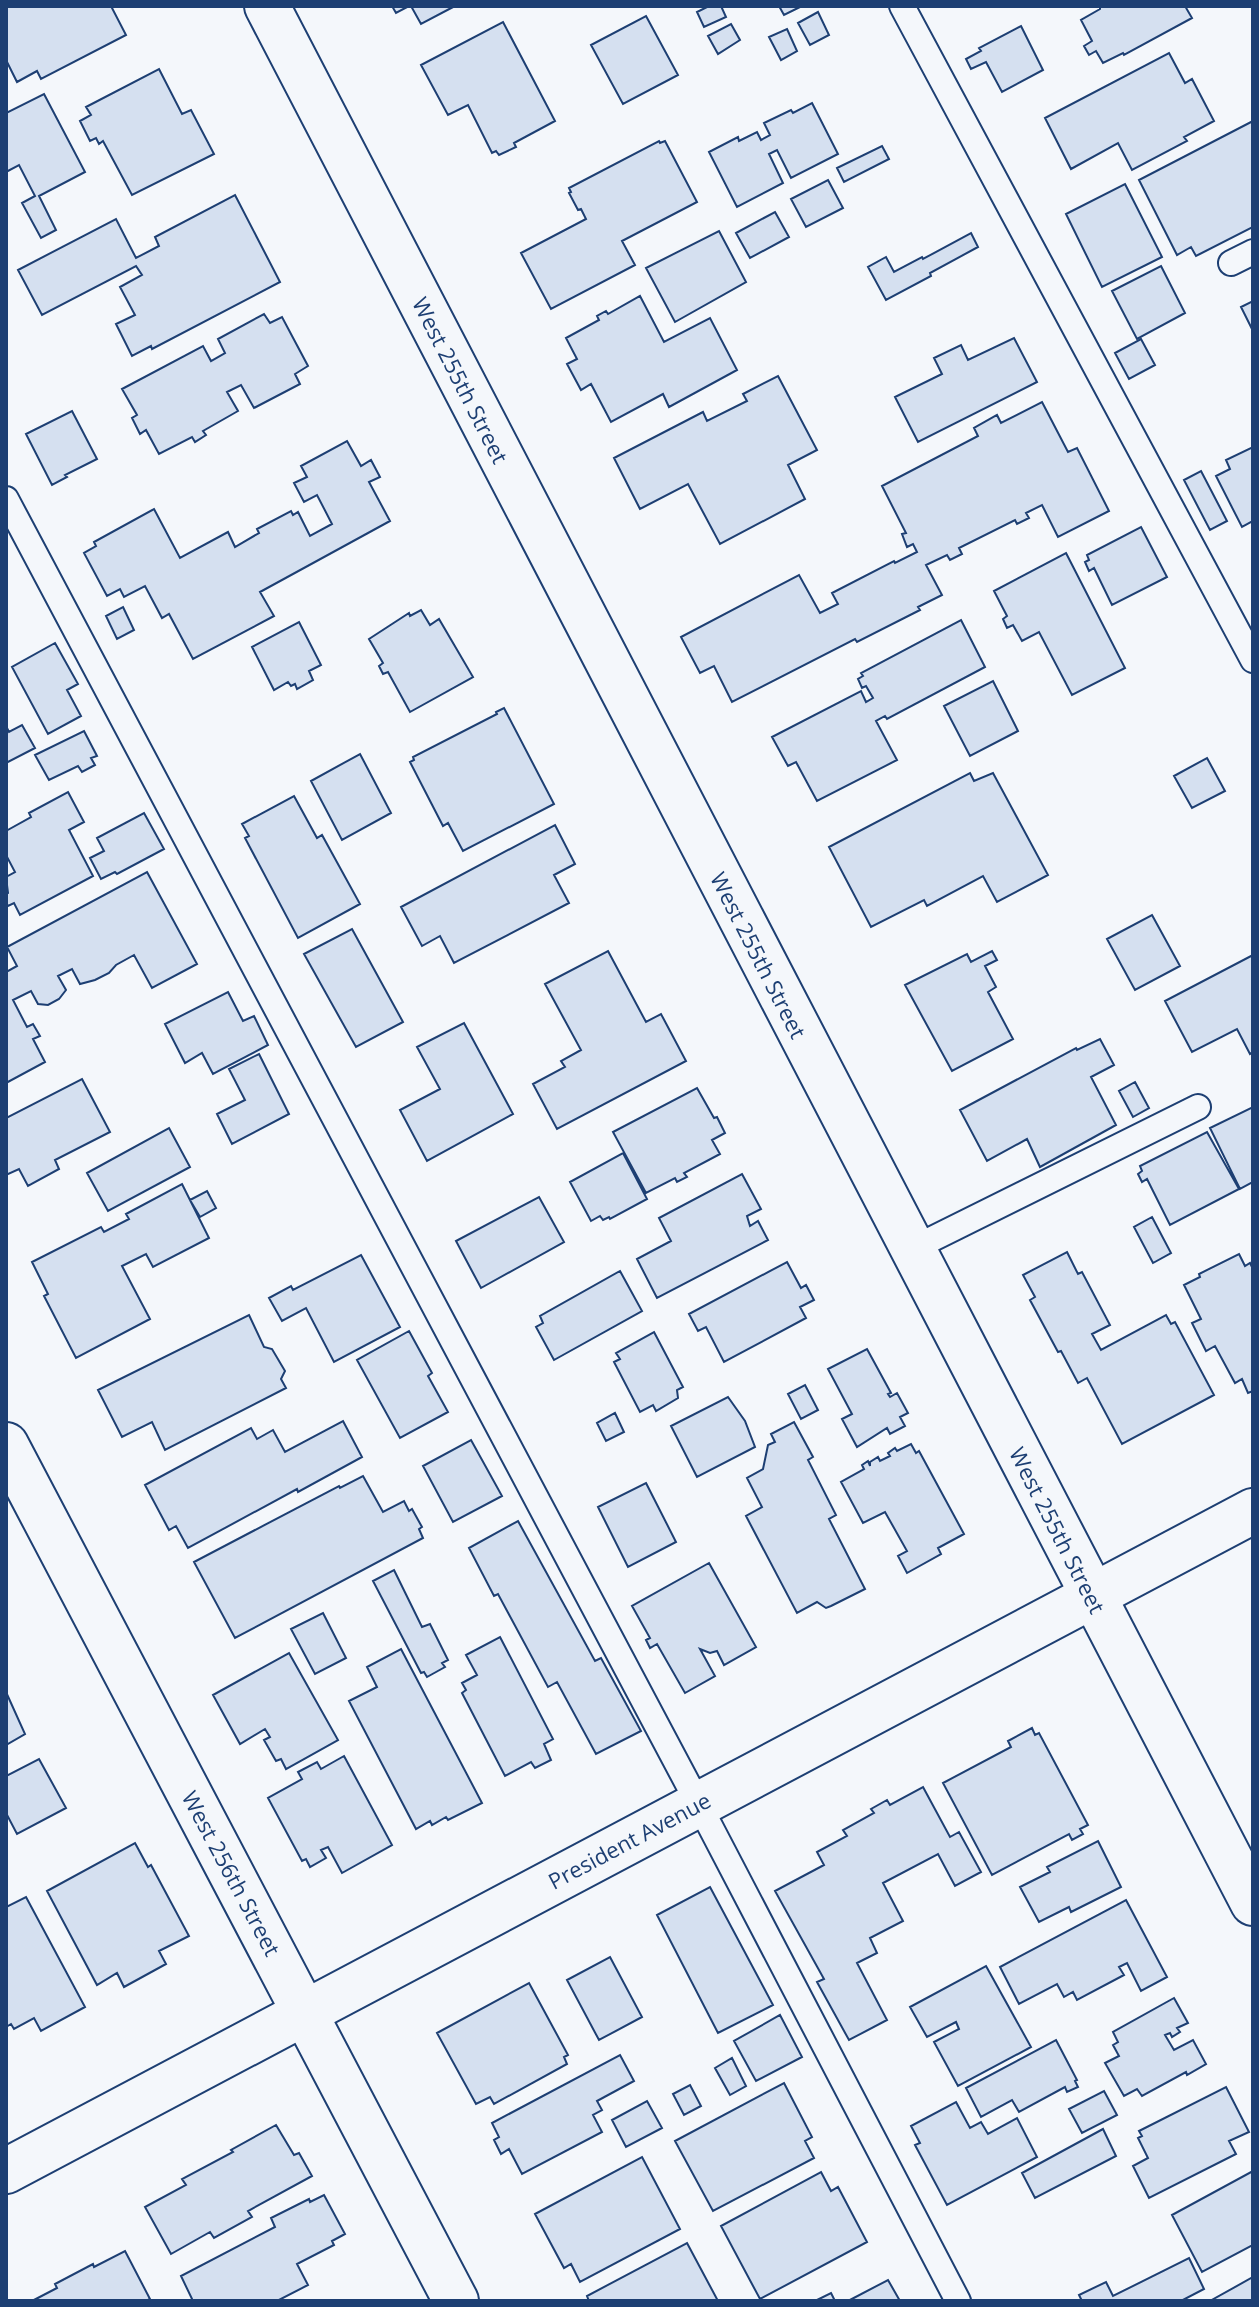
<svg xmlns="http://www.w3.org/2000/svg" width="1259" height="2307" font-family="'Open Sans',sans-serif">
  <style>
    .building { fill: #d5e0f0; stroke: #1d3f73; stroke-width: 2 }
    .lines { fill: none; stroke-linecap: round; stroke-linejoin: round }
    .service-casing { stroke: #1d3f73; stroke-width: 28 }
    .minor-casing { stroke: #1d3f73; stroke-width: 48 }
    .tertiary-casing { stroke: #1d3f73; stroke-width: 48 }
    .service { stroke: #f4f7fb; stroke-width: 24 }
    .minor { stroke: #f4f7fb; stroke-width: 44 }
    .tertiary { stroke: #f4f7fb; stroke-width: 44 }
    .labels { text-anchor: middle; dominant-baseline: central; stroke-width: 6; stroke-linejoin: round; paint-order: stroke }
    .street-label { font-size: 22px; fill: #1d3f73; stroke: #f4f7fb }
  </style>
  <rect width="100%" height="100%" fill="#f4f7fb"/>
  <path class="building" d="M6,6h105l15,29 -85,44 -4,-8 -20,11 -11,-22z
    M392,6h17l-13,7z
    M411,6h44l-34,18z
    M709,6h12l5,11 -22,10 -7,-15z
    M779,6h23l-18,9z
    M1185,6l7,12 -68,37 -1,-2 -20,10 -7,-12 -7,4 -5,-9 8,-5 -11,-21 19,-11v-3z
    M818,12l11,23 -19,10 -12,-22z
    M646,16l32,59 -55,29 -32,-59z
    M503,22l52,99 -41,22 2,4 -17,8 -3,-4 -4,2 -24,-48 -20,10 -27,-50z
    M731,24l9,16 -22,14 -10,-18z
    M1021,26l22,44 -41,22 -16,-30 -15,7 -5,-10 15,-8 -2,-3z
    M787,29l10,22 -16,9 -12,-23z
    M1169,53l16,30 7,-4 22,42 -30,16 3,4 -55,29 -14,-27 -47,26 -26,-51z
    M159,69l23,45 9,-4 23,44 -82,41 -29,-54 -4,3 -3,-6 -6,3 -10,-20 11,-6 -5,-8z
    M44,94l41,78 -46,24 17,34 -15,8 -19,-35 13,-7 -16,-31 -13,7v-59z
    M812,103l26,51 -47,24 -14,-28 -8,4 14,29 -46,24 -28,-55 29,-15 1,4 18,-9 4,8 9,-5 -6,-12 27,-13 2,3z
    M1253,121v106l-57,29 -5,-9 -14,8 -38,-75z
    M659,141l1,2 5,-2 32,61 -75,39 13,24 -84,44 -30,-56 65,-34 -5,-10 -3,1 -9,-17 2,-1 -2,-4z
    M882,146l7,13 -45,23 -7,-14z
    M828,180l15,28 -37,19 -15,-28z
    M1125,184l37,73 -60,30 -36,-73z
    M235,195l45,87 -128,67 -1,-3 -19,10 -16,-32 19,-9 -15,-28 22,-12 -6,-9 -94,49 -24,-45 98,-51 20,39 23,-12 -4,-9z
    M775,212l14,25 -39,21 -14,-25z
    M719,231l27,51 -71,40 -29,-54z
    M971,233l7,14 -48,26 1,3 -45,24 -18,-33 18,-10 8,15 28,-15 1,2z
    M1161,266l24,47 -48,26 -25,-48z
    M640,296l24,46 46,-24 27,52 -68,37 -6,-13 -52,28 -20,-38 -10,6 -14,-26 10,-5 -11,-21 33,-18 -2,-4 9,-5 2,3z
    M1253,301v30l-12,-24z
    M264,314l6,9 12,-6 26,49 -13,8 5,10 -46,24 -13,-23 -14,7 11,19 -35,20 3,4 -11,7 -3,-5 -33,17 -13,-24 -6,4 -8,-16 5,-3 -15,-26 81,-43 8,15 14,-8 -7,-14z
    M1014,338l23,44 -119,60 -23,-45 47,-23 -8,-16 27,-13 7,15z
    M1141,339l14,26 -26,14 -14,-26z
    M778,376l39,74 -29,15 17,34 -85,45 -32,-60 -48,25 -26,-51 89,-46 4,9 40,-20 -4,-7z
    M1042,402l26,50 9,-4 32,63 -51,26 -16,-32 -16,8 3,5 -12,6 -2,-4 -56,28 3,6 -12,6 -3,-5 -21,10 16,30 -24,12 2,3 -63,32 -2,-3 -123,63 -18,-36 -14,7 -19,-36 118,-62 21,38 18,-9 -6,-11 62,-32 1,2 22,-11 -4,-8 -6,3 -5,-13 4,-1 -24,-47 96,-50 -4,-8 23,-13 4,8z
    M72,411l25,48 -32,16 2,2 -15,8 -26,-51z
    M347,441l14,25 10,-6 9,17 -11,5 21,39 -130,71 14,24 -81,43 -24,-45 -7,4 -17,-32 -21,11 -4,-8 -13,7 -23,-43 12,-7 -2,-4 60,-33 26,49 48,-26 7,15 24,-14 -2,-4 34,-18 2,4 5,-3 12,24 22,-12 -15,-29 -13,7 -10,-19 13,-6 -6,-11z
    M1253,447v74l-11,6 -26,-51 14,-7 -4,-9z
    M1201,471l26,50 -17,9 -26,-50z
    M1141,527l26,50 -55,28 -18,-37 -5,3 -4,-9 4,-2 -2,-5z
    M1066,553l59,115 -53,27 -33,-63 -17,9 -9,-16 -6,3 -4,-9 4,-3 -13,-25z
    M123,607l11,23 -17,9 -11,-23z
    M421,610l9,15 9,-6 34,58 -63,35 -22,-40 -5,2 -4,-8 4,-3 -14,-24 40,-26 1,3z
    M961,620l24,47 -98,52 -2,-3 -9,5 21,39 -80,41 -21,-39 -8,4 -16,-29 89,-46 5,11 7,-4 -7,-12 -4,2 -4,-9 5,-3 -2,-3z
    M299,622l22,43 -12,6 4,9 -16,9 -2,-5 -4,2 -3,-4 -14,8 -22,-43z
    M55,643l23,41 -11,6 14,26 -33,18 -36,-67z
    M993,681l25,50 -48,25 -26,-50z
    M504,708l50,96 -91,47 -15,-28 -5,3 -33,-64 4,-2 -1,-3 84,-43 -1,-2z
    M22,725l13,23 -29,15v-37l3,6z
    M84,731l13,25 -6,2 4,7 -13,7 -4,-6 -29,14 -14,-25z
    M360,754l31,59 -49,27 -31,-59z
    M1207,758l18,33 -33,17 -18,-32z
    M970,773l4,8 19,-8 55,102 -51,27 -14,-26 -56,30 -3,-6 -53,27 -42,-80z
    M68,792l16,30 -15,8 24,46 -73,39 -6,-12 -6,3 -2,-3v-9l2,-1 -2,-16 9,-5 -9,-17v-24l25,-14 -2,-4z
    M294,796l23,42 5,-3 38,69 -62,34 -53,-100 4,-2 -7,-12z
    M144,813l20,36 -47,25 -2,-2 -14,7 -11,-21 14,-7 -7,-13z
    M555,825l20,39 -21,11 15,28 -115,60 -14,-27 -18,10 -21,-39z
    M147,872l50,92 -45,24 -18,-33 -18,10 -7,8 -14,7 -15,4 -8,-15 -14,7 8,14 -7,9 -11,6 -10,-1 -7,-13 -18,9 14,27 6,-3 7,12 -7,3 12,23 -39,21v-111l11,-6 -10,-19z
    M1152,915l28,51 -45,24 -28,-51z
    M352,929l51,93 -47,25 -52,-93z
    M608,951l38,71 15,-8 25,47 -129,68 -24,-45 32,-17 -4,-6 20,-11 -36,-66z
    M992,951l5,9 -12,6 11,21 -8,5 25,47 -61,32 -47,-86 62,-31 4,8z
    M1253,955v97l-3,2 -13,-25 -45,23 -27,-51z
    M228,992l15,29 11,-5 14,29 -55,29 -11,-21 -17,10 -20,-39z
    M464,1023l49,91 -86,47 -27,-51 40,-21 -23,-42z
    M1100,1039l14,26 -23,12 25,48 -76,42 -13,-28 -40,22 -27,-51 116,-62 1,2z
    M259,1054l30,60 -57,30 -15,-30 28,-14 -16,-31z
    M82,1079l28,53 -55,28 4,9 -31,17 -9,-17 -13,6v-57z
    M1135,1082l14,26 -16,9 -14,-26z
    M697,1088l17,30 3,-1 8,16 -13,7 8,14 -36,19 3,4 -10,5 -2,-4 -29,15 -33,-61z
    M1253,1107v75l-13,7 -30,-61z
    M169,1128l21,39 -82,44 -21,-38z
    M1207,1132l32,57 -69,36 -23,-46 -5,3 -4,-8 4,-3 -2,-5z
    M623,1153l24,46 -37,20 -1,-2 -6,3 -3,-4 -9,5 -21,-39z
    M742,1174l19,35 -14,7 3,10 8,-5 10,19 -111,58 -20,-39 34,-18 -12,-23z
    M182,1184l27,54 -56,29 -7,-13 -24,12 28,53 -74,39 -32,-62 4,-2 -16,-32 69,-35 3,5 25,-13 -3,-5z
    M207,1191l9,17 -16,9 -10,-17z
    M539,1197l25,45 -83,46 -25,-47z
    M1152,1217l19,36 -18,10 -19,-36z
    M1067,1252l11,22 4,-2 28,53 -18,9 9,16 65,-35 5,9 4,-2 39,73 -92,49 -35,-66 -9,5 -17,-32 -3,1 -28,-52 5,-3 -12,-22z
    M1239,1254l6,12 5,-3 3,6v122l-5,2 -6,-14 -7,4 -20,-37 -9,5 -14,-28 9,-4 -17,-34 16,-8 -1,-3z
    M361,1255l39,72 -66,35 -28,-54 -24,13 -13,-23 22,-12 2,4z
    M787,1262l14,26 5,-3 8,15 -14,7 6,11 -82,44 -18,-35 -8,4 -9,-17z
    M620,1271l22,40 -88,49 -18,-33 7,-4 -3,-7z
    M249,1315l15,32 8,2 13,22 -4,8 5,9 -121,62 -13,-28 -30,15 -24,-47z
    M409,1331l23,42 -4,3 20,36 -48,26 -43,-78z
    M654,1332l29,55 -6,3 1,8 -22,13 -3,-6 -13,7 -26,-50 6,-3 -4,-6z
    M867,1349l24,44 -3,1 2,3 7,-4 11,20 -8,4 5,9 -15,8 -3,-6 -30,19 -15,-28 10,-5 -24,-45z
    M805,1385l13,25 -17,9 -13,-25z
    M728,1397l17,24 10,26 -58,30 -26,-51z
    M615,1413l9,19 -18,9 -9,-18z
    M343,1421l19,36 -64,35 -1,-3 -109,59 -12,-22 -7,4 -24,-45 106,-57 6,11 16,-9 12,22z
    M794,1422l19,35 -5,3 28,55 -7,4 36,70 -34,17 -5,2 -9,-6 -20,11 -51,-97 16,-9 -15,-29 16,-9 5,-24 7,-3 -4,-8z
    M471,1440l31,56 -49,26 -30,-56z
    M911,1444l5,9 3,-2 45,83 -26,14 3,6 -34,19 -9,-17 9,-5 -22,-39 -22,11 -22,-41 23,-13 -2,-4 6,-4 2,5v-4l8,-5 2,4 10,-5 -2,-3 7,-5 2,3z
    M363,1476l20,36 21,-11 5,10 3,-2 10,18 -3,2 4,9 -188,100 -41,-76 145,-76 1,2z
    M646,1483l30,59 -48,25 -30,-60z
    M518,1521l77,140 6,-3 40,73 -45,23 -39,-72 -9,5 -50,-93 -4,2 -25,-48z
    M709,1563l47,84 -32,18 -7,-14 -7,2 -10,-4 15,27 -30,17 -28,-49 -7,4 -4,-8 4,-2 -18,-32z
    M394,1570l28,57 8,-3 18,36 -6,3 3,4 -18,10 -3,-5 -3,1 -48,-92z
    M323,1613l23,45 -31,16 -24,-45z
    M500,1637l53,102 -9,5 7,16 -16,8 -4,-6 -26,14 -43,-83 4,-3 -4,-7 15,-8 -11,-20z
    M401,1649l81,154 -34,17 -2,-3 -14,8 -2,-4 -14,8 -67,-128 28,-14 -10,-20z
    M289,1653l49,87 -52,29 -5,-10 -5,2 -12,-21 6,-3 -5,-8 -25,15 -27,-49z
    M6,1692l19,42 -19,11z
    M1032,1728l3,7 4,-2 49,92 -8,4 3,5 -11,6 -3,-6 -77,41 -49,-92 68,-36 -3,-6z
    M344,1756l48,89 -50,28 -14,-26 -7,3 5,8 -16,9 -4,-8 -4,2 -34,-63 34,-19 -4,-7 19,-10 4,7z
    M39,1759l27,49 -49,26 -11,-21v-37z
    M923,1787l27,50 9,-5 22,40 -26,14 -17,-32 -55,29 20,38 -33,17 7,15 -20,10 30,57 -38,20 -32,-58 7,-3 -49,-88 49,-26 -7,-13 30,-16 -4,-6 31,-17 -3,-4 16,-9 3,5z
    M1098,1841l23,46 -50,25 -2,-5 -30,15 -19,-35 30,-15 -3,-5z
    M135,1843l13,24 3,-2 38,71 -30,15 7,13 -42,23 -7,-14 -20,12 -50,-94z
    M710,1887l63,118 -55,28 -61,-118z
    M26,1897l59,110 -44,24 -7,-13 -20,11 -3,-5 -5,3v-120z
    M1126,1900l41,77 -26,14 -14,-28 -8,4 5,8 -47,25 -4,-8 -9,5 -7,-13 -38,20 -19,-37z
    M610,1957l32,60 -43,23 -32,-60z
    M986,1966l45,81 -73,39 -24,-44 25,-13 -3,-7 -29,15 -17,-30z
    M529,1983l39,72 -4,2 3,7 -73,40 -4,-7 -14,7 -39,-71z
    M1174,1998l14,25 -11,5 3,4 -8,5 -2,-4 -5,2 9,15 19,-10 13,24 -19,11 -1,-3 -44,24 -5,-7 -13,7 -19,-33 14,-7 -6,-11 5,-3 -5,-10z
    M780,2015l22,42 -46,24 -22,-40z
    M1056,2040l21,40 -2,1 3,6 -11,5 -2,-5 -46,25 -7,-12 -31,17 -15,-29z
    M620,2055l14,26 -37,20 5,9 -9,5 9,17 -80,42 -13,-25 -8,5 -7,-14 5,-3 -7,-14z
    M732,2058l14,28 -16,9 -15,-27z
    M784,2083l28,54 -7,4 9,17 -101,53 -38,-70z
    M690,2085l11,21 -17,9 -11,-21z
    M1226,2087l23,45 -20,9 7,13 -87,44 -16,-32 15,-8 -10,-20 4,-2 -3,-5z
    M1104,2091l13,24 -35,18 -13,-24z
    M647,2101l15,27 -36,19 -14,-27z
    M956,2102l14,26 11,-6 7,12 29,-16 20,39 -90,48 -32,-60 5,-2 -9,-17z
    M276,2125l18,30 5,-2 13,23 -64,35 4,6 -38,21 -4,-6 -39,22 -26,-47 41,-22 -4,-6 51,-27 -2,-2z
    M1103,2129l13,27 -81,42 -13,-25z
    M642,2157l38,72 -100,53 -9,-18 -7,4 -29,-54z
    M1253,2171v74l-51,27 -30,-57z
    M821,2172l10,19 7,-4 29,55 -107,57 -39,-73z
    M324,2195l21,39 -13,7 2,4 -37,19 11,21 -31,16h-84l-12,-25 94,-49 -4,-9 38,-19 1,3z
    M687,2243l31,58h-129l-2,-5z
    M125,2251l25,48 -4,2h-114l25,-13 -2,-4 38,-20 1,3z
    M1189,2258l15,31 -23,12h-99l-3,-6 27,-13 7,14z
    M1253,2277v24h-43z
    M888,2280l12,21h-52z
    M831,2293l4,8h-20z"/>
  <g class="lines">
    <defs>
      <path id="service" d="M902,6l351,654
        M1231,263l22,-11
        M6,499l692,1304 260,498
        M912,1249l286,-142"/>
      <path id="minor" d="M267,6l986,1897
        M6,1445l450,856"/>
      <path id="tertiary" d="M6,2171l1247,-660"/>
    </defs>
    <use href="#service" class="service-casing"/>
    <use href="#minor" class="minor-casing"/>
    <use href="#tertiary" class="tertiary-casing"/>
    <use href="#service" class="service"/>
    <use href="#minor" class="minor"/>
    <use href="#tertiary" class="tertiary"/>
  </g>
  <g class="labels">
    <g class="street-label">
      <text transform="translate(461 380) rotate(63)">West 255th Street</text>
      <text transform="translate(759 955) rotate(63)">West 255th Street</text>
      <text transform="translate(1058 1530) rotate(63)">West 255th Street</text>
      <text transform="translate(629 1840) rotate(-28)">President Avenue</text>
      <text transform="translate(232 1873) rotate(62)">West 256th Street</text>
    </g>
  </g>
  <rect width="1259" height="2307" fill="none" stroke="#1d3f73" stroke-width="16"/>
</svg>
